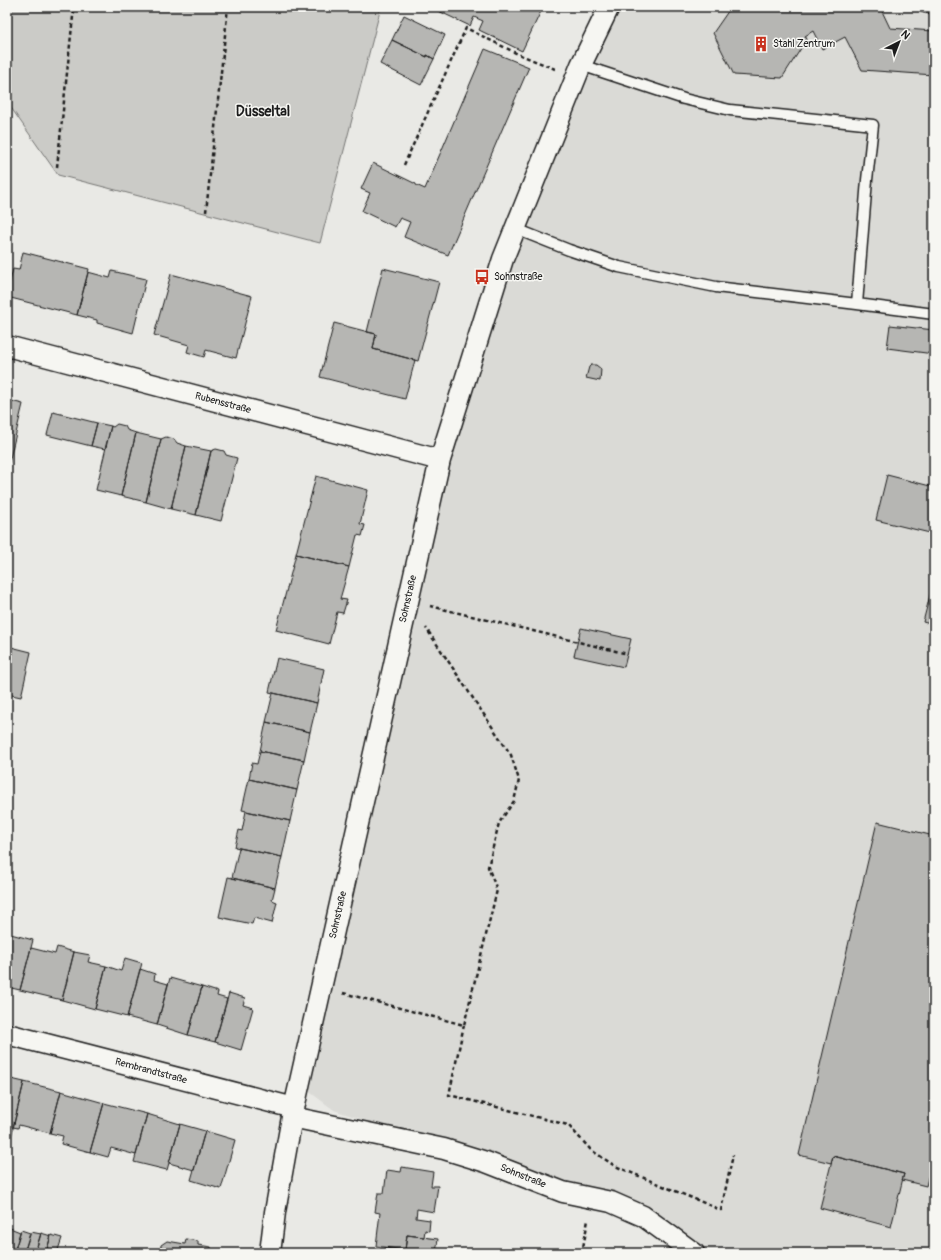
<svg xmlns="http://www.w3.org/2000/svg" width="941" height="1260" font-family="Pangolin,sans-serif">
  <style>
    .built { fill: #dadad6 }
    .green { fill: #cbcbc7; stroke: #747472 }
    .building { fill: #b6b6b3; stroke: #1c1c1c }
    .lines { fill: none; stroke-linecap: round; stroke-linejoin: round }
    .service-casing { stroke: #1c1c1c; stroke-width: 13 }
    .minor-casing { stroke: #1c1c1c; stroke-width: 23 }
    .path { stroke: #1c1c1c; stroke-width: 2.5; stroke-dasharray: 4 3; stroke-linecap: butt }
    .service { stroke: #f6f6f2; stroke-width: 10 }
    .minor { stroke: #f6f6f2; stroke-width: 20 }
    .labels { text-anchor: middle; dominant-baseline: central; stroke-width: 3; stroke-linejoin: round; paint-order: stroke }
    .poi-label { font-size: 10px; fill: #1c1c1c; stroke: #f6f6f2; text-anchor: start }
    .street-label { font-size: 10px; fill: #1c1c1c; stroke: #f6f6f2 }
    .district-label { font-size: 14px; font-weight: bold; fill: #1c1c1c; stroke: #f6f6f2 }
  </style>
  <rect width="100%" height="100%" fill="#e9e9e5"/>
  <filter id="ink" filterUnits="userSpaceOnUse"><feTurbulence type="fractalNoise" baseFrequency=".025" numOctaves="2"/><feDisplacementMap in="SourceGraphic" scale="8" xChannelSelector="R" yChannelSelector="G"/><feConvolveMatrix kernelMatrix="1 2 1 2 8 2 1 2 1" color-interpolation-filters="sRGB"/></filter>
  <g filter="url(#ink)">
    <path class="built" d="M607,7h327v1246h-219l-140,-62 -241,-81 -27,-20 142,-630 48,-176z"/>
    <path class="green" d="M7,7h374l-61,236 -262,-68 -51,-73z"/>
    <path class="building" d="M430,7h113l-21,44 -43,-21 4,-9 -9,-4 -4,9z
      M731,7h149l10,21 44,3v44l-72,-5 -17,-33 -23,12 -9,-18 -8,5 2,3 -25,39 -48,-3 -21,-42z
      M404,15l41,20 -11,24 -7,-4v2l-35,-17z
      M392,40l35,17v-2l7,4 -13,26 -41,-21z
      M485,49l44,18 -81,188 -44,-18 6,-15 -10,-4 -5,9 -33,-16 8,-18 -9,-4 12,-26 43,21v1l9,4z
      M23,252l66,17 -12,46 -70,-18v-4l6,-24 6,1z
      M383,268l56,14 -21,79 -45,-12 3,-15 -9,-2z
      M112,271l34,8 -13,54 -36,-10v-3l-20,-5 11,-43 22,6z
      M171,274l81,22 -16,62 -30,-8 -2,7 -17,-5 2,-7 -35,-10z
      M334,323l42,11 -3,15 42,11 -10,39 -85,-22z
      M890,325l44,5v24l-47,-6z
      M591,365h5l5,4 -1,12 -14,-3 3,-11z
      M7,400l16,4 -16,67z
      M53,412l44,11 -6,23 -44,-11z
      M97,423l14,3 -6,23 -14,-3z
      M117,424l8,2 2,4 9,3 -15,63 -25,-6 15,-64 2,1z
      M136,433l25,6 -15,63 -25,-6z
      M166,437l8,2 3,4 9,3 -15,63 -25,-7 15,-63z
      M186,446l25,5 -15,64 -25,-6z
      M216,449l8,2 2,4 11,3 -16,63 -25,-6 15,-64z
      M887,475l47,12v47l-58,-14z
      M316,476l52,14 -8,34 5,1 -3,11 -5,-1 -8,32 -53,-13z
      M296,554l53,13 -9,32 7,1 -4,13 -6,-1 -8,32 -53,-14z
      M934,580v45l-11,-3z
      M581,628l50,11 -7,28 -50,-11z
      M7,646l24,6 -10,45 -14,-3z
      M277,658l47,11 -7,34 -48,-11z
      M273,693l44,10 -7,29 -44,-10z
      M266,722l44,10 -6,28 -44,-9z
      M260,751l44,9 -7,30 -48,-11 3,-16 5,1z
      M249,779l48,11 -7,31 -48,-11z
      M246,811l44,10 -8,36 -47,-10 4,-17 3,1z
      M877,822l57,14v318l-8,32 -24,-6 2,-6 -71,-18 -2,7 -32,-8z
      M239,848l43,9 -7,31 -43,-10z
      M228,877l47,11 -3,12 5,2 -5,21 -18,-5 -2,6 -33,-7z
      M7,933l26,7 -13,50 -13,-3z
      M57,947l17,5 -12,48 -42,-10 11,-42 24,6z
      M74,952l16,3 -2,7 18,4 -11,43 -33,-9z
      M125,958l17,5 -15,54 -32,-8 11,-43 15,5z
      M140,969l15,5 -1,6 14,4 -11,41 -30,-8z
      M170,978l32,9 -14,48 -31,-10z
      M202,987l16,5 -1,4 10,3 -12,43 -27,-7z
      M229,993l16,5 -2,7 10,3 -12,42 -26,-8z
      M7,1078l17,4 -13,55 -4,-1z
      M24,1082l37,9 -11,42 -31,-8 -1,3 -5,-1z
      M61,1091l43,12 -14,49 -29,-8 2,-8 -13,-3z
      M104,1103l43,11 -11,41 -25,-7 -3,9 -18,-5z
      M147,1114l33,10 -13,46 -33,-8z
      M180,1124l25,7 -11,39 -25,-7z
      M205,1131l30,9 -14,49 -30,-9z
      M833,1156l71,18 -13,53 -71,-19z
      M402,1167l31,5 -2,14h7l-4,26 -17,-3 -1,9 14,2 -1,11 -4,-1 -1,7 -17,-2 -2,15 -29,-4 4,-33 -5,-1 3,-19h6l3,-23 14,2z
      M10,1228l10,4 -6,21h-7v-15z
      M21,1230l9,3 -6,20h-10z
      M31,1232l10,2 -6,19h-11z
      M41,1233l10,3 -5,17h-11z
      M51,1235l11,3 -5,15h-11z
      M407,1235l31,4 -2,14h-52v-5l21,2z
      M186,1239l12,2v4l13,2v6h-51l1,-8 6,-4 18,3z"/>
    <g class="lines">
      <defs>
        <path id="service" d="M925,7l9,1
          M516,229l53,21 50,17 97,20 141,17 10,-124 6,-55 -143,-15 -46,-11 -103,-34
          M857,304l77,10"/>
        <path id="minor" d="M7,346l433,114
          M7,1034l287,74
          M292,1117l152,32 42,13 77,30 48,10 32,14 51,37
          M270,1253l5,-41 17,-95 148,-657 63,-201 78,-194 28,-58"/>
      </defs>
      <use href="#service" class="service-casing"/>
      <use href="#minor" class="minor-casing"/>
      <path class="path" d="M404,165l62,-137 52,26 37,15
        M57,167l17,-160
        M206,212l22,-205
        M430,606l198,48
        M343,993l121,32 33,-135 -9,-23 11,-44 15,-22 5,-21 -8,-25 -85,-127
        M464,1025l-15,70 119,30 23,25 24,16 106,44 12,-55
        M582,1253l6,-33"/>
      <use href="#service" class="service"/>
      <use href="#minor" class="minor"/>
    </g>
  </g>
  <defs>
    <symbol id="building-bare" viewBox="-9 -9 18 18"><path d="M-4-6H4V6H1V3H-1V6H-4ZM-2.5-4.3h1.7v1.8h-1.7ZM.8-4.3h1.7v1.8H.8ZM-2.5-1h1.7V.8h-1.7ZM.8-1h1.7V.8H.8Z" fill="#c8321e" stroke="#f6f6f2" stroke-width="2.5" paint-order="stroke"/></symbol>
    <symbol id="bus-bare" viewBox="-9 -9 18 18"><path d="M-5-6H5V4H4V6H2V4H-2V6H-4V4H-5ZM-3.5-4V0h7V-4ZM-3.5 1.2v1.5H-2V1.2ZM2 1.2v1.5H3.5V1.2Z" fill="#c8321e" stroke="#f6f6f2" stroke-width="2.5" paint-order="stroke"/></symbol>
  </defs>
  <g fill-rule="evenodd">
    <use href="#building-bare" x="750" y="33" width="22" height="22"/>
    <use href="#bus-bare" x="471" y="266" width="22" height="22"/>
  </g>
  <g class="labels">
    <g class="poi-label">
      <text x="773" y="44">Stahl Zentrum</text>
      <text x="494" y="277">Sohnstraße</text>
    </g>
    <g class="street-label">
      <text transform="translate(223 403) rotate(15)">Rubensstraße</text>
      <text transform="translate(408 599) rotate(-77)">Sohnstraße</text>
      <text transform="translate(338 915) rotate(-77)">Sohnstraße</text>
      <text transform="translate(151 1071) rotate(15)">Rembrandtstraße</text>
      <text transform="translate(523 1176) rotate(22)">Sohnstraße</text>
    </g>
    <g class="district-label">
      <text x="263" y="111">Düsseltal</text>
    </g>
  </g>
  <rect width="941" height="1260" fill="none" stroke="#f6f6f2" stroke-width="24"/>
  <rect x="12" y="12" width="917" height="1236" fill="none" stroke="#1c1c1c" stroke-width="1.5" filter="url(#ink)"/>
  <g transform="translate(899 42) rotate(42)" stroke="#f6f6f2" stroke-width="3" paint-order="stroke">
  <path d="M0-3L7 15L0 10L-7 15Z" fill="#1c1c1c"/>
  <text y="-6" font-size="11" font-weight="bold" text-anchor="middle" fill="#1c1c1c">N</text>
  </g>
</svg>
